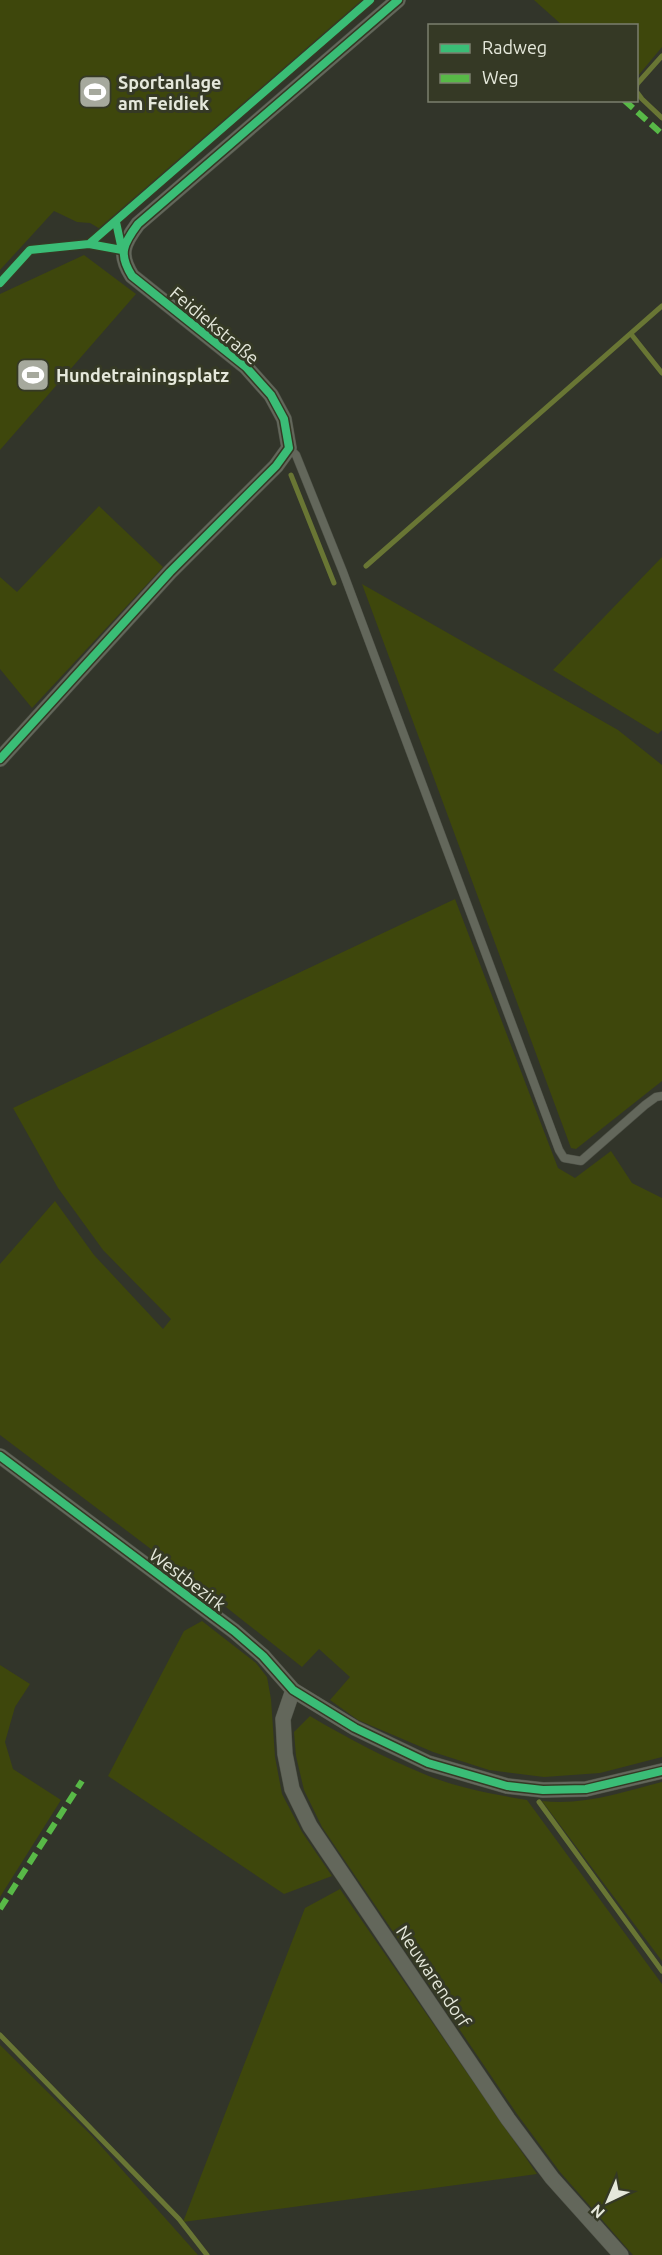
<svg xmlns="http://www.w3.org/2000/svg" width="662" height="2255" font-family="Ubuntu,sans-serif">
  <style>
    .green { fill: #3e470c }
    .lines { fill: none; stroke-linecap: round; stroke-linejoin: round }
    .stream { stroke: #697634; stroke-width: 5 }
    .lane-casing { stroke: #4e5147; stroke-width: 9 }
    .street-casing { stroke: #4e5147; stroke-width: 16 }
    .lane { stroke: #63675b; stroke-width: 8 }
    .street { stroke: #63675b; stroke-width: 15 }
    .quiet { stroke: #58b947; stroke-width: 6; stroke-dasharray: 12 6; stroke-linecap: butt }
    .cycleway-casing { stroke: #353925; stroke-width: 11 }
    .cycleway { stroke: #3abd76; stroke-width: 8 }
    .labels { text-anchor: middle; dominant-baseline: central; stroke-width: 6; stroke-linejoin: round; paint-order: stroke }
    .poi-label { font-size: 18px; font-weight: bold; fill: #e5e8db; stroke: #353925; text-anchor: start }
    .street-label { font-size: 18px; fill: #e5e8db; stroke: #353925 }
  </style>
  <rect width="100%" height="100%" fill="#32352a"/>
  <path class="green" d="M0,0h363l-261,230 -12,-7 -13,-1 -23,-11 -54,59z
    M534,0h128v47l-25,30 -1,-51 -74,-1z
    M84,255l52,39 -136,156v-156z
    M99,506l64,61 -131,141 -32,-39v-92l17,15z
    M662,557v173l-4,4 -105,-64z
    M362,584l256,146 44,35v316l-86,68 -5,-1z
    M455,899l103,269 17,10 36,-27 21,32 30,15v559l-62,16 -56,4 -55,-7 -56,-18 -75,-32 -28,-20 20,-23 -31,-28 -17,18 -114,-90 -188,-142v-171l55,-63 39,54 69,74 8,-10 -68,-69 -45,-62 -45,-80z
    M202,1621l54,42 11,14 4,22 4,58 7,37 20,38 30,44 -48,18 -176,-118 76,-145z
    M0,1665l30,19 -15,23 -10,35 8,27 48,31 -61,97z
    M310,1716c37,22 75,42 114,58 33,14 69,20 103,26l135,184v271h-29l-73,-83 -43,-58 -195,-287 -18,-37 -8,-34 -2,-24z
    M662,1782v179l-120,-160c41,5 81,-9 120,-19z
    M340,1889l197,285 -354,48 122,-314z
    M0,2045l92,91 106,119h-198z"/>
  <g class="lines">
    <path class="stream" d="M636,90l1,-6 25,-28
      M636,91l6,8 20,19
      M631,334l31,39
      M291,475l43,108
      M366,566l296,-260
      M539,1802l123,169
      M0,2035l179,184 28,36"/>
    <defs>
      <path id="lane" d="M289,448l7,7 47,117 216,578 5,8 17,3 64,-56 11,-8 6,-1"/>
      <path id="street" d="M0,759l170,-187 106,-106 13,-18 -5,-29 -13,-24 -25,-28 -114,-91c-14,-22 -9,-32 6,-52l260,-224
        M0,1456l234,175 29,25 30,34 62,38 73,35 79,23 36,4 43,-1 76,-18
        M293,1690l-10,29 2,35 7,35 18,37 198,293 44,59 69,77"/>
    </defs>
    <use href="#lane" class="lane-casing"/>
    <use href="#street" class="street-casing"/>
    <use href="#lane" class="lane"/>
    <use href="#street" class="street"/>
    <path class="quiet" d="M624,100l38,34
      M0,1909l82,-128"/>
    <defs>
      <path id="cycleway" d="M89,244l281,-244
        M0,283l30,-33 59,-6 33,6 -6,-28
        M0,759l170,-187 106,-106 13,-18 -5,-29 -13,-24 -25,-28 -114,-91c-14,-22 -9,-32 6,-52l260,-224
        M0,1456l234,175 29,25 30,34 62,38 73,35 79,23 36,4 43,-1 76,-18"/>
    </defs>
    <use href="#cycleway" class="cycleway-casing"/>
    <use href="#cycleway" class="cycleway"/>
  </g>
  <defs>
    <symbol id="stadium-square" viewBox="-11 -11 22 22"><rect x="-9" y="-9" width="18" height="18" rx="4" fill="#a6a99d" stroke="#353925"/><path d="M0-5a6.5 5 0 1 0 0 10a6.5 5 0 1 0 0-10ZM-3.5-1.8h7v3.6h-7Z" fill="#fff"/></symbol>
  </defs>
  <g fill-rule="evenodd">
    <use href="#stadium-square" x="76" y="73" width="38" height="38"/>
    <use href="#stadium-square" x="14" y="356" width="38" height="38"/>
  </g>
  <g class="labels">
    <g class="poi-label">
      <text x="118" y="82">Sportanlage<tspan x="118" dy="21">am Feidiek</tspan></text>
      <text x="56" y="375">Hundetrainingsplatz</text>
    </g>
    <g class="street-label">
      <text transform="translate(215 325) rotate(40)">Feidiekstraße</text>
      <text transform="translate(188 1579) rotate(37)">Westbezirk</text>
      <text transform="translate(434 1976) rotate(56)">Neuwarendorf</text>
    </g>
  </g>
  <rect x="428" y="24" width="210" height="78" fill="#353925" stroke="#7b7f6e" stroke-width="1.5"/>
  <rect x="440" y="44" width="30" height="9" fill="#3abd76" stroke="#7b7f6e" stroke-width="1.5"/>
  <text x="482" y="54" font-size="18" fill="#e5e8db">Radweg</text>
  <rect x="440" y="74" width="30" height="9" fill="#58b947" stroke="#7b7f6e" stroke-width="1.5"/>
  <text x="482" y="84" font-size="18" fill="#e5e8db">Weg</text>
  <g transform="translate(608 2201) rotate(224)" stroke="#353925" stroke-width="4.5" paint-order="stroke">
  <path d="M0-4.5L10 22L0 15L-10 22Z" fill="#e5e8db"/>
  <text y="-9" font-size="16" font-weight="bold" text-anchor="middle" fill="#e5e8db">N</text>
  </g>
</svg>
